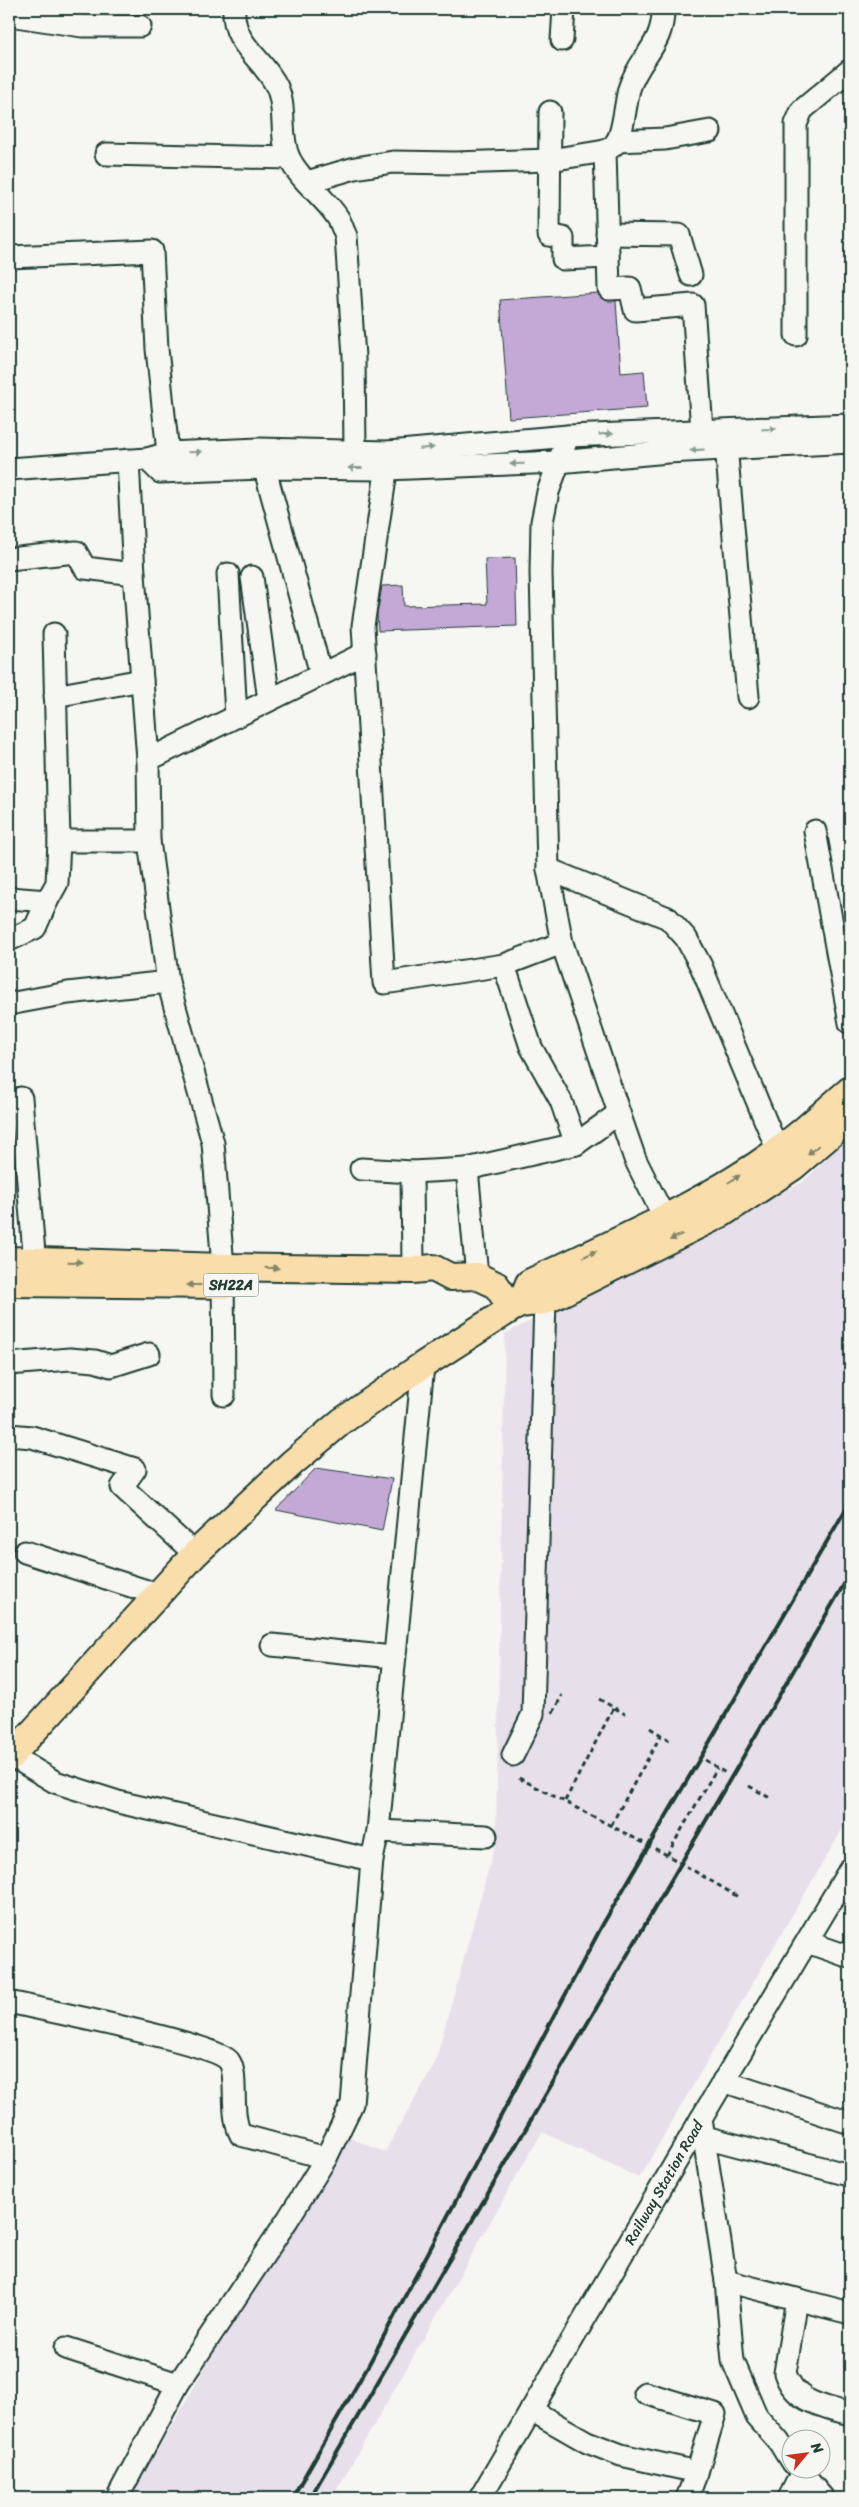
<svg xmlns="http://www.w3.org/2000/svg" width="859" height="2507" font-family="Sriracha,sans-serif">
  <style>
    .built { fill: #e7dfea }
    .building { fill: #c4a9d7; stroke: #1f3d34 }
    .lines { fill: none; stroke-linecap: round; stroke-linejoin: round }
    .minor-casing { stroke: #1f3d34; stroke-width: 25 }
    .major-casing { stroke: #1f3d34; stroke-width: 30 }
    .path { stroke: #1f3d34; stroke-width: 3; stroke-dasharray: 5 4; stroke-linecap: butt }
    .minor { stroke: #f6f6f2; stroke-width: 21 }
    .major { stroke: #f9deab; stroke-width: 26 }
    .rail { stroke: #1f3d34; stroke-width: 4 }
    .path-bridge { stroke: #1f3d34; stroke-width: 3; stroke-dasharray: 5 4; stroke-linecap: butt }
    .oneway { fill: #8a9a93 }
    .oneway2 { fill: #81856a }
    .labels { text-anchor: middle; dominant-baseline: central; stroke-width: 4.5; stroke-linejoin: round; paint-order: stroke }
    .shield { fill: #f6f6f2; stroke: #60746d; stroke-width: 1 }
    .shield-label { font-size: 14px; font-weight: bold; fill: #1f3d34 }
    .street-label { font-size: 15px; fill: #1f3d34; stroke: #f6f6f2 }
  </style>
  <rect width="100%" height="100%" fill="#f6f6f2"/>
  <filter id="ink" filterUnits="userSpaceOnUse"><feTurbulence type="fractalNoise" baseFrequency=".02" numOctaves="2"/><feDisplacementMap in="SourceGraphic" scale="10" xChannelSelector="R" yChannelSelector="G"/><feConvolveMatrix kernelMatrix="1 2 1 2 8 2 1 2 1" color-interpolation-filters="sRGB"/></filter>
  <g filter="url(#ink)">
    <path class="built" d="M850,1134v682l-211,362 -97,-46 -210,366h-203l213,-363 43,17 50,-89 61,-221 9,-508 298,-152z"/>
    <path class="building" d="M598,293l6,7 12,1 5,72 23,-2 3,37 -138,10 -9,-118z
      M515,558l2,68 -139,5 -1,-16 5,-29 21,-1 1,21 83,-2 -2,-45z
      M316,1468l76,11 -10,52 -106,-21z"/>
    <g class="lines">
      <defs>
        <g id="minor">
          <path d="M234,9c-2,36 29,48 43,78 10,22 2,49 12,71 12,24 35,38 49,60 3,5 5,12 8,18l8,121 1,94"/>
          <path d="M663,9c1,36 -24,48 -34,80 -3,12 -6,43 -12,52 -2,4 -8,8 -12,10l4,138 21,-1 5,22 58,-5 9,125"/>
          <path d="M9,15l73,11h58"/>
          <path d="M562,40l2,-31"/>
          <path d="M550,112l-1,123 14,3v21l45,-2"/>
          <path d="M617,141l48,-2 45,-8"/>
          <path d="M106,154l183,4"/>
          <path d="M307,182l48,-14 38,-6 62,1 95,-3 55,-9"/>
          <path d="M607,234l72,1 12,40"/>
          <path d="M9,257l143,-6 5,98 11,104"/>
          <path d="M796,335v-211l6,-14 48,-40"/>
          <path d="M725,434l23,263"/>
          <path d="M568,436l-20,56 -6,30 -1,50 7,297 14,74 57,170 16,46 30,60"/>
          <path d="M389,452l-26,174 21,357 120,-18 58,-22"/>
          <path d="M261,455l60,219"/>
          <path d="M147,459l13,13 105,-4 121,1 172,-7 110,-10 182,-10"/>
          <path d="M128,460l6,114 14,186 1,81 19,141 45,161 10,124 1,128"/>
          <path d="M9,469l138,-10 21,-6 91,-4 130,3 179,-16 282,-11"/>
          <path d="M9,559l67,-7 9,16 49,6"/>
          <path d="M228,574l8,142"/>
          <path d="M252,577l17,123"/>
          <path d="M55,696l87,-16"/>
          <path d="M148,760l217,-107"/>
          <path d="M815,831l35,192"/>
          <path d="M59,841h90"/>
          <path d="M548,869l120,49 18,20 15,28 77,185"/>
          <path d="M9,898l38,3 10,-18 2,-42 -5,-207"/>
          <path d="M9,940l26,-12 12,-27"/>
          <path d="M504,965l27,82 30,54 15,43"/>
          <path d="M9,1004l59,-11 100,-11"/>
          <path d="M21,1098l15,179"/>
          <path d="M361,1169l51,3 1,98"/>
          <path d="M467,1169l109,-25 43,-31"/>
          <path d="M412,1172l55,-3 10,107"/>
          <path d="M9,1364l61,-5 25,2 16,5 38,-12"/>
          <path d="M9,1435l23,2 103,32 -13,18 73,67"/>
          <path d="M25,1552l131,42"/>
          <path d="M272,1645l121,12"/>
          <path d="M513,1755l20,-41 12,-413"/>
          <path d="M12,1756l43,26 63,20 254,58"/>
          <path d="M378,1831l108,5"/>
          <path d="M807,1942l43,15"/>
          <path d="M9,2002c31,7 207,42 220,59 10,14 0,53 12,74l85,23"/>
          <path d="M723,2081l127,42"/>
          <path d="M701,2119l25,162 124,32"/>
          <path d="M705,2137l144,38"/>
          <path d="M726,2281l7,80 24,56 22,25 13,21"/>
          <path d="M797,2299l-12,74c10,30 38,33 65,41"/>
          <path d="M66,2348l112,36"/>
          <path d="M645,2393l70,21 -18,58"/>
          <path d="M531,2410l56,32 34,13 76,17 -10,26"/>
          <path d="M799,2470l24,28"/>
          <path d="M117,2498l61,-114 110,-165 38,-61 26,-54 20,-244 6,-29 45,-466"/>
          <path id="s1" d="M480,2498l221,-379 149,-250"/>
          <path d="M789,2498l13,-26"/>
        </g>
        <path id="major" d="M9,1260l214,7 190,3 20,-2 17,9 27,-1 19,9 16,23
          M9,1283l218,2
          M520,1304l9,-21c85,-41 172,-77 248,-132 26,-18 49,-41 73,-61
          M9,1758l186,-204 97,-91 50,-42 81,-56 89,-57 8,-4 25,-3 178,-88 70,-46 57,-49"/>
      </defs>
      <use href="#minor" class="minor-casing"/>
      <use href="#major" class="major-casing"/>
      <path class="path" d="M599,1699l26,15
        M553,1713l9,-18
        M650,1728l19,12
        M705,1760l22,14
        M749,1786l21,12
        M565,1801l49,-94
        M611,1825l50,-90
        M667,1855l50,-87"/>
      <use href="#minor" class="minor"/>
      <use href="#major" class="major"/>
      <path class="rail" d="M292,2498l77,-134 234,-440 247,-422
        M310,2498l540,-924"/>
      <path class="path-bridge" d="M519,1778l148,77 73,43"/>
    </g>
    <defs><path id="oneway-solid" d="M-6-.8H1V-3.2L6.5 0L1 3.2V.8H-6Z" transform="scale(1.25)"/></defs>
    <g class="oneway">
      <use href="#oneway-solid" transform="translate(769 429) rotate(-3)"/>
      <use href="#oneway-solid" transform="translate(606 434) rotate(-3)"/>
      <use href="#oneway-solid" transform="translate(427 448) rotate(-5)"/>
      <use href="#oneway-solid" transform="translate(697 450) rotate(176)"/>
      <use href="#oneway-solid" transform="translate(195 452) rotate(-2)"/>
      <use href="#oneway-solid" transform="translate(517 464) rotate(178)"/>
      <use href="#oneway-solid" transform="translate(355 468) rotate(-180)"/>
    </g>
    <g class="oneway2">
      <use href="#oneway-solid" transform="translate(813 1150) rotate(140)"/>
      <use href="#oneway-solid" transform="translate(734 1179) rotate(-32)"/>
      <use href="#oneway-solid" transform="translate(676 1237) rotate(153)"/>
      <use href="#oneway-solid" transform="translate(590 1254) rotate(-25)"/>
      <use href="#oneway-solid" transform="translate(75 1262) rotate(2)"/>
      <use href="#oneway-solid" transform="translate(272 1268) rotate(1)"/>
      <use href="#oneway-solid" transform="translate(194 1285) rotate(-180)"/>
    </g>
  </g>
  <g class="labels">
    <rect class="shield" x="203.5" y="1273.5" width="55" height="23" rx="4"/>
    <g class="shield-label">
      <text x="231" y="1285">SH22A</text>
    </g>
    <g class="street-label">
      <text stroke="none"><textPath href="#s1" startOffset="365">Railway Station Road</textPath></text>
    </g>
  </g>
  <rect width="859" height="2507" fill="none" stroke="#f6f6f2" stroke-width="30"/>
  <rect x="15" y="15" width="829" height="2477" fill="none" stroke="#1f3d34" stroke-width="2" filter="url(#ink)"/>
  <g transform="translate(806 2454) rotate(61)"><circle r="24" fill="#f6f6f2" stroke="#a0aca6"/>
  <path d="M0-4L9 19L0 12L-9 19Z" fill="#c8321e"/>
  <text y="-8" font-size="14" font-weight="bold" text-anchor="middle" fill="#1f3d34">N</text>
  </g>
</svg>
